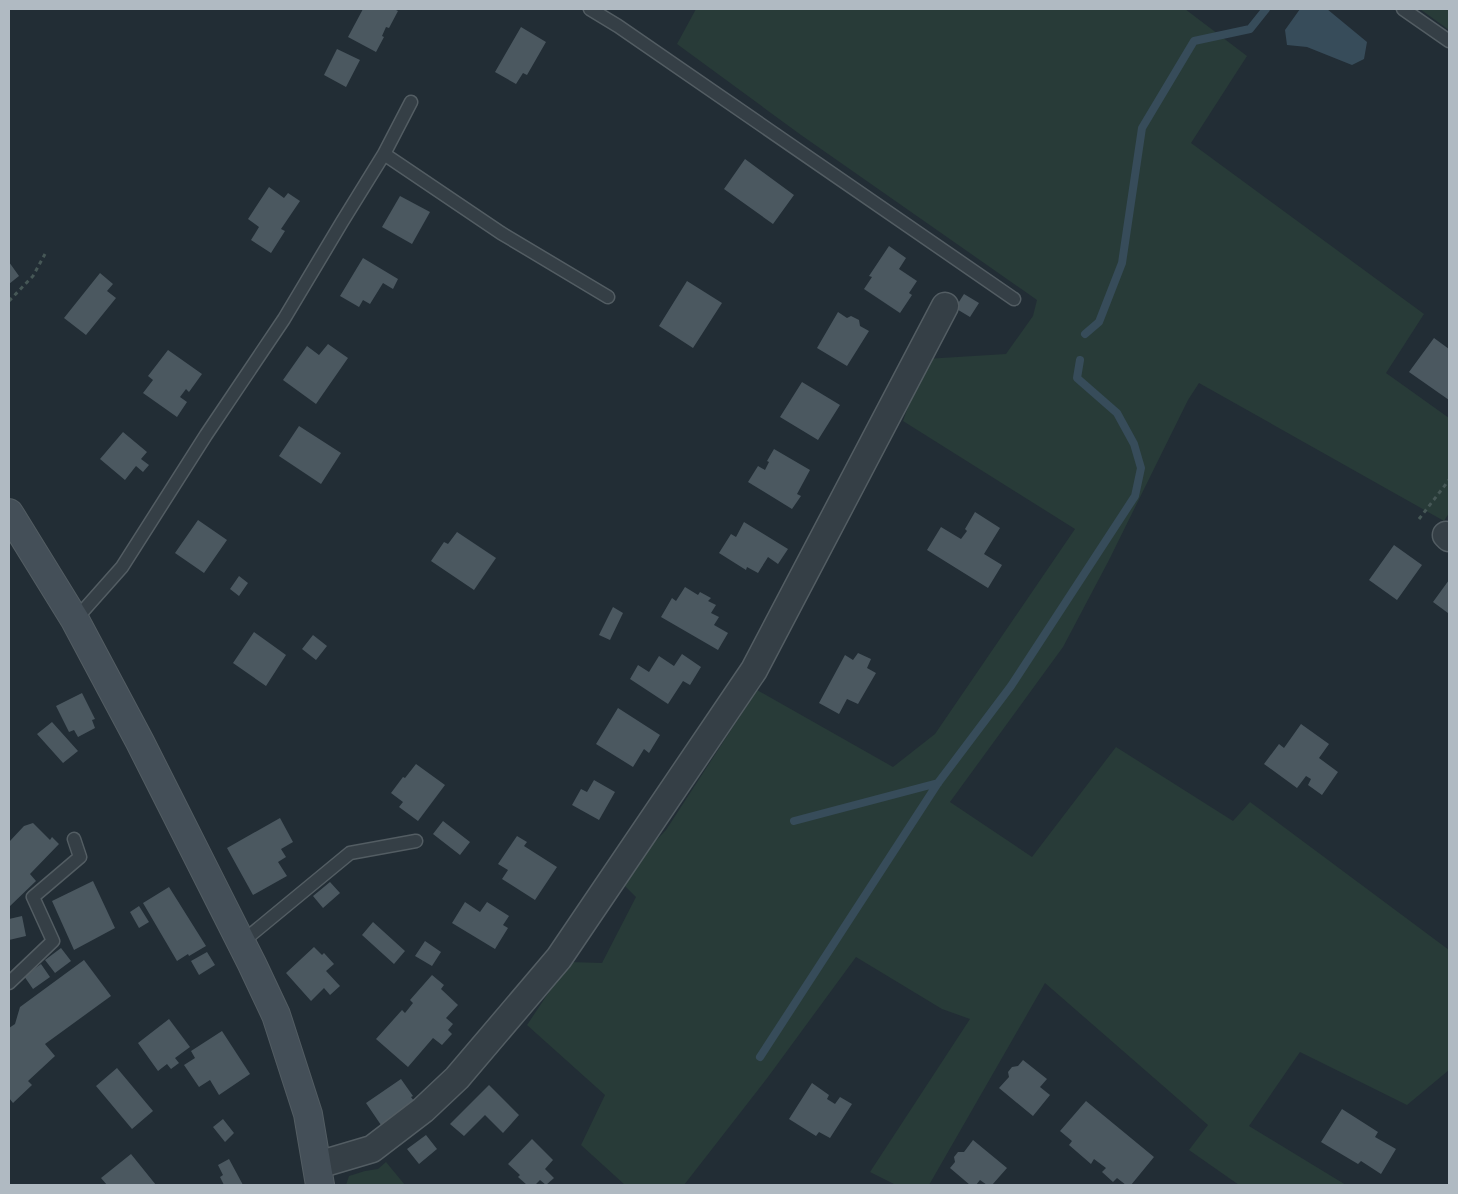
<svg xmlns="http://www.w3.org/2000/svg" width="1458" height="1194" font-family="Cabin,sans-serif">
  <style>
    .green { fill: #283b38 }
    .water { fill: #374c5a }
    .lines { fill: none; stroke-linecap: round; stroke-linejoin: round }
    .stream { stroke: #374c5a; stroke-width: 8 }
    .building { fill: #4b5860 }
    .lane-casing { stroke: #535d63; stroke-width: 15 }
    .street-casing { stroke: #535d63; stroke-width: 29 }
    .secondary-casing { stroke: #535d63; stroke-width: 30 }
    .path { stroke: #465756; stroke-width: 3; stroke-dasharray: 4 4; stroke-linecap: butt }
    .lane { stroke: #353f46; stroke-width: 12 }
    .street { stroke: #353f46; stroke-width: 26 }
    .secondary { stroke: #444f58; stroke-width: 28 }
  </style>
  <rect width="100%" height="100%" fill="#222d35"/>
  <path class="green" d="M696,9h489l62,47 -56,87 233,171 -38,59 63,45v95l-5,8 -245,-138 -11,17 -79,160 -46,87 -113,155 82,55 84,-110 117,74 17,-19 199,148v120l-42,35 -107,-53 -51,74 97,59h-107l-50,-35 19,-25 -163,-142 -116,202h-33l-26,-13 100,-153 -28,-10 -86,-52 -88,120 -84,108h-59l-44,-40 24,-50 -78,-70 42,-63 33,1 34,-66 -13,-13 17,-27 26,-27 91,-140 136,77 42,-33 140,-205 -172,-108 22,-62 81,-5 27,-38 4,-16 -236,-165 -124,-91z
    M1420,9h29v21z
    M386,1162l19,23h-59l3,-9 16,-5 13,-2z"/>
  <path class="water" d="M1300,9h27l40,33 -3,17 -12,6 -45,-18 -20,-2 -2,-15z"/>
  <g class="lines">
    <path class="stream" d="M1085,334l14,-12 23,-59 20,-135 52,-87 56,-12 16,-20
      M794,821l144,-38
      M760,1057l178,-274 73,-97 124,-190 6,-28 -7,-24 -17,-31 -40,-35 3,-18"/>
  </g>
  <path class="building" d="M363,9h31l4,2 -9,17 -3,-1 -4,9 2,1 -8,15 -28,-15z
    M521,27l25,15 -19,33 -4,-2 -7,11 -21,-12z
    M337,49l23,11 -14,27 -22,-12z
    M745,159l49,36 -21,29 -49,-35z
    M269,187l15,11 4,-5 12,8 -19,28 4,2 -14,22 -20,-13 8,-13 -11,-8z
    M400,196l30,16 -18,32 -30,-17z
    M889,246l17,12 -7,11 18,12 -8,12 3,2 -12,18 -36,-24 8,-12 -3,-1z
    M363,258l35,21 -5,10 -10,-6 -13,21 -7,-4 -4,7 -19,-11z
    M9,262l10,14 -10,8z
    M100,273l13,11 -6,7 9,7 -30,37 -22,-17z
    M687,281l35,22 -29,45 -34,-22z
    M964,294l15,9 -9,14 -15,-9z
    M838,312l9,6 4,-2 8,4 1,6 9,5 -22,35 -30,-18z
    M1434,338l15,11v51l-40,-28z
    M328,344l20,14 -32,46 -33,-24 24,-34 12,9z
    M168,350l34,24 -13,18 -3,-3 -6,8 7,5 -10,15 -34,-24 10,-13 -5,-4z
    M802,382l38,23 -22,35 -38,-23z
    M299,426l42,27 -20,31 -42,-28z
    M123,432l24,20 -6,7 8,6 -6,7 -7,-6 -11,14 -25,-21z
    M774,449l36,21 -13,24 4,2 -9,13 -44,-27 10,-16 7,4 4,-8 -2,-1z
    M975,512l25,16 -16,26 18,11 -14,23 -61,-38 14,-23 20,12 6,-8 -2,-2z
    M198,520l29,20 -23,33 -29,-20z
    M744,522l44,27 -10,15 -10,-7 -10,16 -11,-6 -1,3 -27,-17 12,-19 5,3z
    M457,532l39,26 -22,32 -43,-29 13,-19 4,2z
    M1394,545l28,20 -25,35 -28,-20z
    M239,576l9,7 -9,13 -9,-7z
    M1449,580v31l-1,2 -15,-11z
    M685,587l13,8 2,-3 11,6 -3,3 8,4 -5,8 8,4 -5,8 14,8 -10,17 -57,-33 11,-19 4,3z
    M613,607l10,6 -13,27 -11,-5z
    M254,632l32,23 -20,31 -33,-23z
    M313,635l14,11 -11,14 -14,-11z
    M858,653l13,6 -4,9 9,5 -18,31 -11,-5 -8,15 -20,-11 26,-48 8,5z
    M682,654l19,13 -11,18 -7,-4 -15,23 -38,-25 8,-14 11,7 10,-16 15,10z
    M82,693l13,26 -3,1 3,8 -17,9 -4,-7 -5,2 -13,-26z
    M618,708l42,27 -11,18 -5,-4 -11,18 -37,-23z
    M52,722l26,29 -15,12 -26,-29z
    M1301,724l28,20 -10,14 19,14 -16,23 -14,-10 3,-6 -5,-3 -9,12 -33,-24 15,-20 5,4z
    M416,764l29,21 -27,36 -19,-14 4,-5 -12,-9 12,-16 2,1z
    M594,780l21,12 -16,28 -27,-15 9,-16 6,3z
    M280,818l13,24 -12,7 5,8 -8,5 9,14 -34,19 -26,-47z
    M443,821l27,21 -10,13 -27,-21z
    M33,823l17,17 2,-3 7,7 -29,30 6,7 -27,26v-65l15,-16z
    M517,836l10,6 -3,4 33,21 -22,33 -33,-21 6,-9 -10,-6z
    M93,881l22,47 -41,22 -22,-49z
    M330,882l10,11 -17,15 -10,-12z
    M169,887l37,59 -17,10 -1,-2 -11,7 -34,-58z
    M465,902l15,10 7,-10 22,14 -6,9 5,3 -13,21 -43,-26z
    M139,906l10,16 -10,6 -9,-16z
    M22,916l4,20 -17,4v-21z
    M373,922l32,29 -11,13 -32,-29z
    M425,941l16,11 -9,14 -17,-10z
    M314,947l8,8 2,-2 10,11 -8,7 14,15 -10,9 -6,-7 -13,13 -25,-28z
    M61,948l10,13 -16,12 -10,-13z
    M207,952l8,13 -16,10 -8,-14z
    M84,960l27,36 -66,48 10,12 -27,25 4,4 -19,18 -4,-5v-70l6,-4 5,-17z
    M41,964l9,13 -17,12 -9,-13z
    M432,975l12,10 -3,4 17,16 -12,13 7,6 -5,6 4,4 -10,11 -9,-7 -25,29 -32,-28 26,-29 3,3 8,-10 -3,-3z
    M169,1019l21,28 -15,11 4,5 -8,6 -4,-5 -9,7 -20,-28z
    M222,1031l28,43 -31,21 -9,-15 -11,7 -15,-22 11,-7 -4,-7z
    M1023,1060l24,19 -7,8 10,8 -17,21 -34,-28 10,-11 -1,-5 4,-5 6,-1z
    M117,1068l36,43 -21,18 -36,-43z
    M401,1079l12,17 -2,1 3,4 -33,24 -15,-22z
    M812,1083l17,12 -2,4 8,5 5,-7 12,7 -22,34 -11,-6 -3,4 -27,-17z
    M489,1085l30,30 -16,18 -18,-18 -21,21 -14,-12z
    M1086,1101l68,56 -23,28h-5l-9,-7 -4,4 -11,-10 4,-4 -12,-9 -3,5 -22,-19 3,-4 -12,-10z
    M1342,1109l36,23 -3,5 21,12 -15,25 -20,-13 -3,3 -37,-22z
    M223,1119l11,14 -9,9 -12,-15z
    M426,1135l11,14 -18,15 -12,-15z
    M532,1139l21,21 -8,9 9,9 -8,7 -6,-5 -5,5h-8l-9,-8 2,-2 -12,-11z
    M973,1140l34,28 -15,17h-5l-7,-5 -4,5h-6l-20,-17 5,-6 -1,-5 4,-5h6z
    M131,1154l25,31h-49l-6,-7z
    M229,1159l14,26h-19l-4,-8 3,-2 -5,-10z"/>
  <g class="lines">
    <defs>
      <path id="lane" d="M590,9l28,17 396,273
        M1403,9l46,32
        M384,154l117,79 107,64
        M75,620l47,-53 84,-132 78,-116 58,-97 42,-68 27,-52
        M242,942l108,-89 66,-12
        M9,983l44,-42 -20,-44 47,-40 -6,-18"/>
      <path id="street" d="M1446,535l3,3
        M318,1165l54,-16 51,-39 34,-32 102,-120 195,-288 191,-364"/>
      <path id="secondary" d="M9,513l66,107 65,122 112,222 24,51 32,99 12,71"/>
    </defs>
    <use href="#lane" class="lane-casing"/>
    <use href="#street" class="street-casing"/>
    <use href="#secondary" class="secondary-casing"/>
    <path class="path" d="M9,301l24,-25 12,-22
      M1419,519l30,-39"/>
    <use href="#lane" class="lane"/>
    <use href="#street" class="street"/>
    <use href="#secondary" class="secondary"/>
  </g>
  <rect width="1458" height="1194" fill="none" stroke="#b0bac2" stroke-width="20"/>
</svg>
